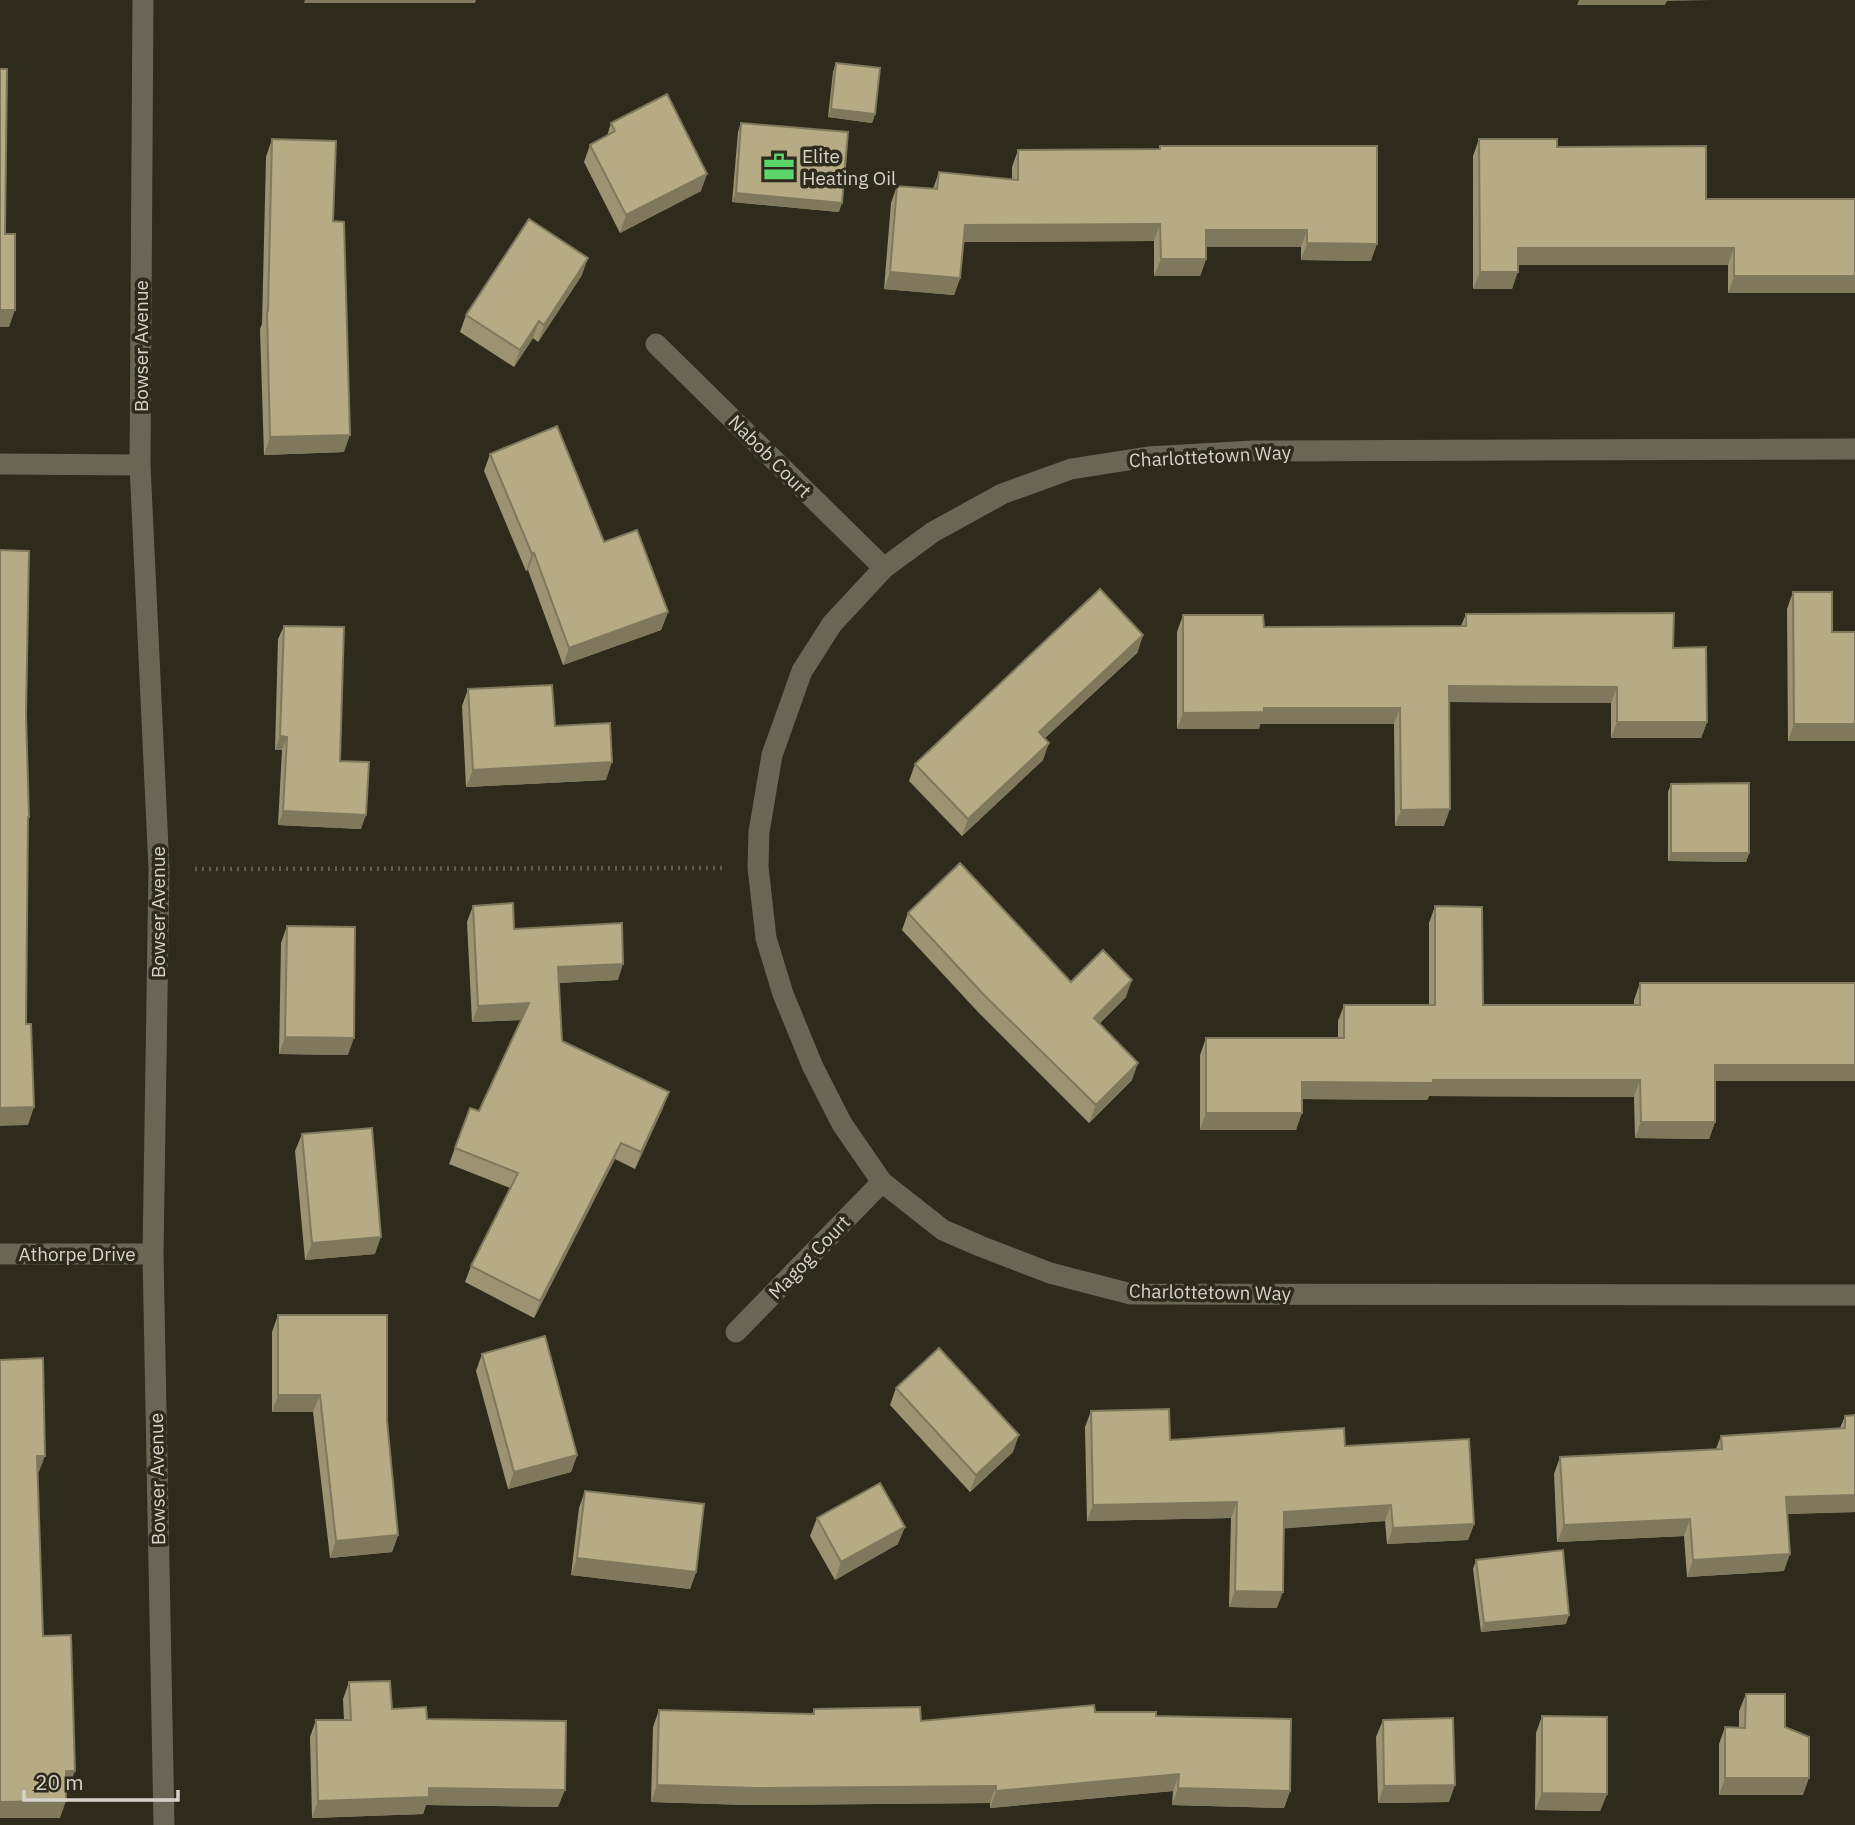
<svg xmlns="http://www.w3.org/2000/svg" width="1855" height="1825" font-family="'IBM Plex Sans',sans-serif">
  <style>
    .lines { fill: none; stroke-linecap: round; stroke-linejoin: round }
    .path { stroke: #615d50; stroke-width: 4.5; stroke-dasharray: 2 5; stroke-linecap: butt }
    .street { stroke: #6a6655; stroke-width: 21 }
    .wall { fill: #9d9372 }
    .shaded-wall { fill: #7f785d }
    .building { fill: #b6ab85; stroke: #7f785d; stroke-width: 2 }
    .labels { text-anchor: middle; dominant-baseline: central; stroke-width: 7; stroke-linejoin: round; paint-order: stroke }
    .poi-label { font-size: 19px; fill: #d6d3ca; stroke: #2e2a1c; text-anchor: start }
    .street-label { font-size: 19px; fill: #d6d3ca; stroke: #2e2a1c }
  </style>
  <rect width="100%" height="100%" fill="#2e2a1c"/>
  <g class="lines">
    <path class="path" d="M195,869l527,-1"/>
    <path class="street" d="M143,0l-3,465 19,404 -6,385 11,571
      M656,344l228,224
      M1855,449l-602,2 -105,6 -77,12 -69,25 -69,38 -49,36 -52,56 -30,47 -30,84 -13,77 -1,35 8,71 17,56 30,73 29,57 40,58 61,48 37,16 70,27 81,21 724,1
      M0,464l140,1
      M0,1254h153
      M736,1332l146,-150"/>
  </g>
  <path class="wall" d="M836,63l39,51 -3,9 -44,-6 5,-45z
    M611,123l90,68 -81,42 -36,-71 6,-17 17,-9z
    M741,123l98,89 -107,-10 6,-70z
    M272,139l61,82 11,231 -80,3 -4,-126 2,-5 4,-167z
    M1479,139l78,8 149,52h149l-127,94v-28h-210l-6,24h-39v-133z
    M1160,146l211,115 -70,-1v-13h-95v12l-6,17h-46v-35l-190,1 -4,36 -6,17 -70,-6 7,-86 6,-17 36,3 6,-17 73,8v-13l6,-17 141,-1z
    M582,275l-44,67 -5,-4 -19,29 -54,-35 6,-17z
    M490,454l114,88 64,70 -7,18 -98,35 -35,-95 -2,1 -42,-100z
    M1793,592l39,40h23v109h-67l-1,-132z
    M1466,614l207,34 34,74 -6,16h-90v-35l-162,-1 -5,124h-49l-1,-102h-134l-1,5h-82v-97l6,-17 81,12 197,-1z
    M284,626l56,135 21,68 -83,-4 4,-75h-7l3,-111z
    M1143,635l-6,18 -92,85 -2,22 -81,76 -53,-55 6,-17z
    M468,689l87,37 51,54 -140,7 -4,-81z
    M1671,784l78,69 -3,9 -78,-1v-69z
    M473,906l41,23 104,51 -59,3 3,58 101,67 -28,61 -20,-10 -81,159 -69,-36 6,-16 39,-78 -61,-24 21,-56 9,3 43,-91 -50,2 -5,-100z
    M1435,906l48,99h151v-5l6,-17 215,98h-140v41l-6,17 -74,-1 -1,-41 -205,-1 -2,4 -125,-1 -6,31h-96v-75l6,-17h132v-17l6,-16h85v-82z
    M908,913l163,69 55,15 -27,27 33,56 -43,43 -111,-111 -76,-82z
    M287,926l61,129 -69,-1 2,-111z
    M302,1134l73,120 -70,6 -10,-109z
    M278,1315l109,105 11,115 -6,17 -62,6 -17,-146h-41v-80z
    M482,1354l95,101 -6,17 -63,17 -32,-118z
    M896,1388l117,64 -43,40 -80,-87z
    M1091,1411l79,29 304,84 -6,16 -81,4 -2,-23 -101,7 -7,80 -48,-1 2,-89 -144,3 -2,-94z
    M1855,1415v97l-68,2 -3,57 -97,6 -3,-41 -127,6 -3,-68 6,-17 156,-8 5,-13 119,-8 5,-12z
    M585,1491l111,81 -6,17 -119,-14 8,-67z
    M817,1518l81,26 -63,36 -25,-44z
    M1476,1560l90,64 -85,8 -8,-63z
    M349,1682l43,27 35,10 131,88 -132,-2 -3,9 -111,4 -2,-81 6,-17h28l-1,-21z
    M1746,1694l39,33 18,68h-84v-51l6,-17h14v-16z
    M814,1709l107,12 174,-9 61,4 134,75 -6,17 -112,-3 1,-14 -183,17v-5l-242,2 -97,-3 2,-75 6,-17 153,4z
    M1542,1716l65,78 -7,17 -65,-1 1,-77z
    M1383,1720l66,82 -71,1 -2,-66z"/>
  <path class="shaded-wall" d="M305,0h171l-1,3h-171z
    M1579,0h133l-45,1 -2,4h-88z
    M831,109l44,5 -3,9 -44,-6z
    M707,174l-6,17 -81,42 6,-18z
    M736,193l106,10 -3,9 -107,-10z
    M1160,224l-6,17 -195,1 6,-17z
    M1206,230h101l-6,17h-102z
    M1307,243l70,1 -6,17 -70,-1z
    M1518,248h216l-6,17h-216z
    M588,258l-6,17 -44,67 6,-17z
    M1161,259h45l-6,17h-46z
    M890,272l70,6 -6,17 -70,-6z
    M1480,272h38l-6,17h-39z
    M1734,276h121v17h-127z
    M0,310h15l-6,17h-9z
    M539,321l-6,17 -19,29 6,-17z
    M350,435l-6,17 -80,3 6,-18z
    M534,553l-6,17 -2,1 6,-17z
    M668,612l-7,18 -98,35 6,-17z
    M1143,635l-6,18 -104,96 6,-17z
    M1449,686l168,1 -6,16 -168,-1z
    M1264,708h136l-6,16h-134l-1,5h-82l6,-16z
    M1617,722h90l-6,16h-90z
    M1794,724h61v17h-67z
    M280,736l7,1 -5,13h-7z
    M1049,743l-6,17 -81,76 6,-17z
    M612,762l-6,18 -140,7 7,-17z
    M1450,809l-6,17h-49l6,-16z
    M283,811l83,4 -5,14 -83,-4z
    M1671,853h78l-3,9 -78,-1z
    M623,964l-5,16 -66,3 6,-16z
    M1132,980l-6,17 -39,39 7,-18z
    M529,1003l-6,17 -51,2 6,-16z
    M285,1037l69,1 -6,17 -69,-1z
    M1138,1063l-6,17 -43,43 7,-18z
    M1715,1065h140v16h-146z
    M1433,1080h207l-6,17 -205,-1 -2,4 -131,-1 6,-17z
    M669,1092l-6,16 -28,61 6,-17z
    M34,1107l-6,18 -28,1v-18z
    M1206,1113h96l-6,17h-96z
    M1641,1122h74l-6,17 -74,-1z
    M621,1143l-6,16 -81,159 6,-17z
    M381,1237l-6,17 -70,6 7,-17z
    M278,1395h42l-7,17h-41z
    M1019,1435l-6,17 -43,40 6,-17z
    M577,1455l-6,17 -63,17 6,-17z
    M37,1456h8l-6,16h-8z
    M1855,1495v17l-75,2 6,-17z
    M1237,1502l-6,16 -144,3 6,-16z
    M1391,1505l-6,16 -107,8 6,-17z
    M1690,1519l-6,17 -127,6 7,-17z
    M1474,1524l-6,16 -81,4 6,-16z
    M905,1527l-7,17 -63,36 6,-18z
    M398,1535l-6,17 -62,6 6,-17z
    M1790,1554l-6,17 -97,6 6,-17z
    M577,1558l119,14 -6,17 -119,-14z
    M1235,1591l48,1 -6,16 -48,-1z
    M1569,1615l-3,9 -85,8 3,-9z
    M66,1771h9l-6,16h-9z
    M1179,1774l-6,17 -183,17 6,-17z
    M1725,1778h84l-6,17h-84z
    M657,1785l339,1 -6,17 -242,2 -97,-3z
    M1455,1785l-6,17 -71,1 6,-17z
    M429,1788l136,2 -7,17 -132,-2 -3,9 -111,4 6,-17z
    M1178,1788l112,3 -6,17 -112,-3z
    M1542,1793l65,1 -7,17 -65,-1z
    M66,1801l-6,17h-60v-16z"/>
  <path class="building" d="M836,63l44,5 -5,46 -44,-5z
    M0,69h7l-2,165h10v76h-15z
    M667,94l40,80 -81,41 -36,-70 25,-14 -4,-8z
    M741,123l107,9 -6,71 -106,-10z
    M272,139l64,2 -3,80 11,1 6,213 -80,2 -3,-125 1,-1z
    M1479,139h78v8l149,-1v53h149v77h-121v-28h-216v24h-38z
    M1160,146h217v98l-70,-1v-13h-101v29h-45l-1,-35 -195,1 -5,53 -70,-6 7,-86 40,3 2,-17 79,8v-30l142,-1z
    M529,219l59,39 -44,67 -5,-4 -19,29 -54,-35z
    M557,426l47,116 33,-12 31,82 -99,36 -35,-95 -2,1 -42,-100z
    M0,550l29,1 -3,164 3,102h-1l-2,207h5l3,83 -34,1z
    M1100,589l43,46 -104,97 10,11 -81,76 -53,-55z
    M1793,592h39v40h23v92h-61z
    M1674,613l-1,35 33,-1 1,75h-90v-35l-168,-1 1,123 -49,1 -1,-102h-136v4l-81,1v-98h80l1,12 202,-1v-12z
    M284,626l60,1 -4,134 29,1 -3,53 -83,-4 4,-74 -7,-1z
    M552,685l3,41 55,-3 2,39 -139,8 -5,-81z
    M1749,783v70h-78v-69z
    M960,863l111,119 32,-32 29,30 -38,38 44,45 -42,42 -112,-110 -76,-82z
    M513,903l1,26 108,-6 1,41 -65,3 4,74 107,51 -28,60 -20,-9 -81,158 -69,-35 47,-93 -63,-25 15,-40 9,3 50,-108 -51,3 -5,-100z
    M1435,906l47,1 1,98h157v-22h215v82h-140v57h-74l-1,-42h-207v3l-131,-1v31h-96v-75h138v-33h91z
    M287,926l68,1 -1,111 -69,-1z
    M372,1128l9,109 -69,6 -10,-109z
    M278,1315h109v105l11,115 -62,6 -16,-146h-42z
    M545,1336l32,119 -63,17 -32,-118z
    M939,1348l80,87 -43,40 -80,-87z
    M43,1358l2,98h-8l6,180 28,-1 4,136h-9v30l-66,1v-442z
    M1169,1409l1,31 174,-12 1,18 124,-7 5,85 -81,4 -2,-23 -107,7 -1,80 -48,-1 2,-89 -144,3 -2,-94z
    M1855,1415v80l-69,2 4,57 -97,6 -3,-41 -126,6 -4,-68 162,-8 -1,-13 124,-8v-12z
    M880,1483l25,44 -64,35 -24,-44z
    M585,1491l119,13 -8,68 -119,-14z
    M1563,1550l6,65 -85,8 -8,-63z
    M390,1681l2,28 34,-2 1,12 139,2 -1,69 -136,-2v9l-111,4 -2,-81h35l-2,-38z
    M1746,1694h39v33l24,10v41h-84v-51l20,1z
    M1094,1705l1,7h61v4l135,3 -1,72 -112,-3 1,-14 -183,17v-5l-242,2 -97,-3 2,-75 155,4v-5l106,-2 1,14z
    M1542,1716l65,1v77l-65,-1z
    M1453,1718l2,67 -71,1 -1,-66z"/>
  <defs>
    <symbol id="office-bare" viewBox="-9 -9 18 18"><path d="M-6-3h4V-5.5h4V-3h4V5H-6ZM-1-4.5V-3h2v-1.5ZM-6 0V1H6V0Z" fill="#5cd56d" stroke="#2e2a1c" stroke-width="2.5" paint-order="stroke"/></symbol>
  </defs>
  <g fill-rule="evenodd">
    <use href="#office-bare" x="757" y="145" width="44" height="44"/>
  </g>
  <g class="labels">
    <g class="poi-label">
      <text x="802" y="156">Elite<tspan x="802" dy="22">Heating Oil</tspan></text>
    </g>
    <g class="street-label">
      <text transform="translate(141 346) rotate(-90)">Bowser Avenue</text>
      <text transform="translate(770 456) rotate(45)">Nabob Court</text>
      <text transform="translate(1210 456) rotate(-3)">Charlottetown Way</text>
      <text transform="translate(158 912) rotate(-90)">Bowser Avenue</text>
      <text x="77" y="1254">Athorpe Drive</text>
      <text transform="translate(809 1257) rotate(-46)">Magog Court</text>
      <text transform="translate(1210 1292) rotate(1)">Charlottetown Way</text>
      <text transform="translate(157 1479) rotate(-91)">Bowser Avenue</text>
    </g>
  </g>
  <path d="M24 1790v10h154v-10" fill="none" stroke="#d6d3ca" stroke-width="3.5"/>
  <text x="35" y="1790" font-size="21" fill="#d6d3ca" stroke="#2e2a1c" stroke-width="5" paint-order="stroke">20 m</text>
</svg>
